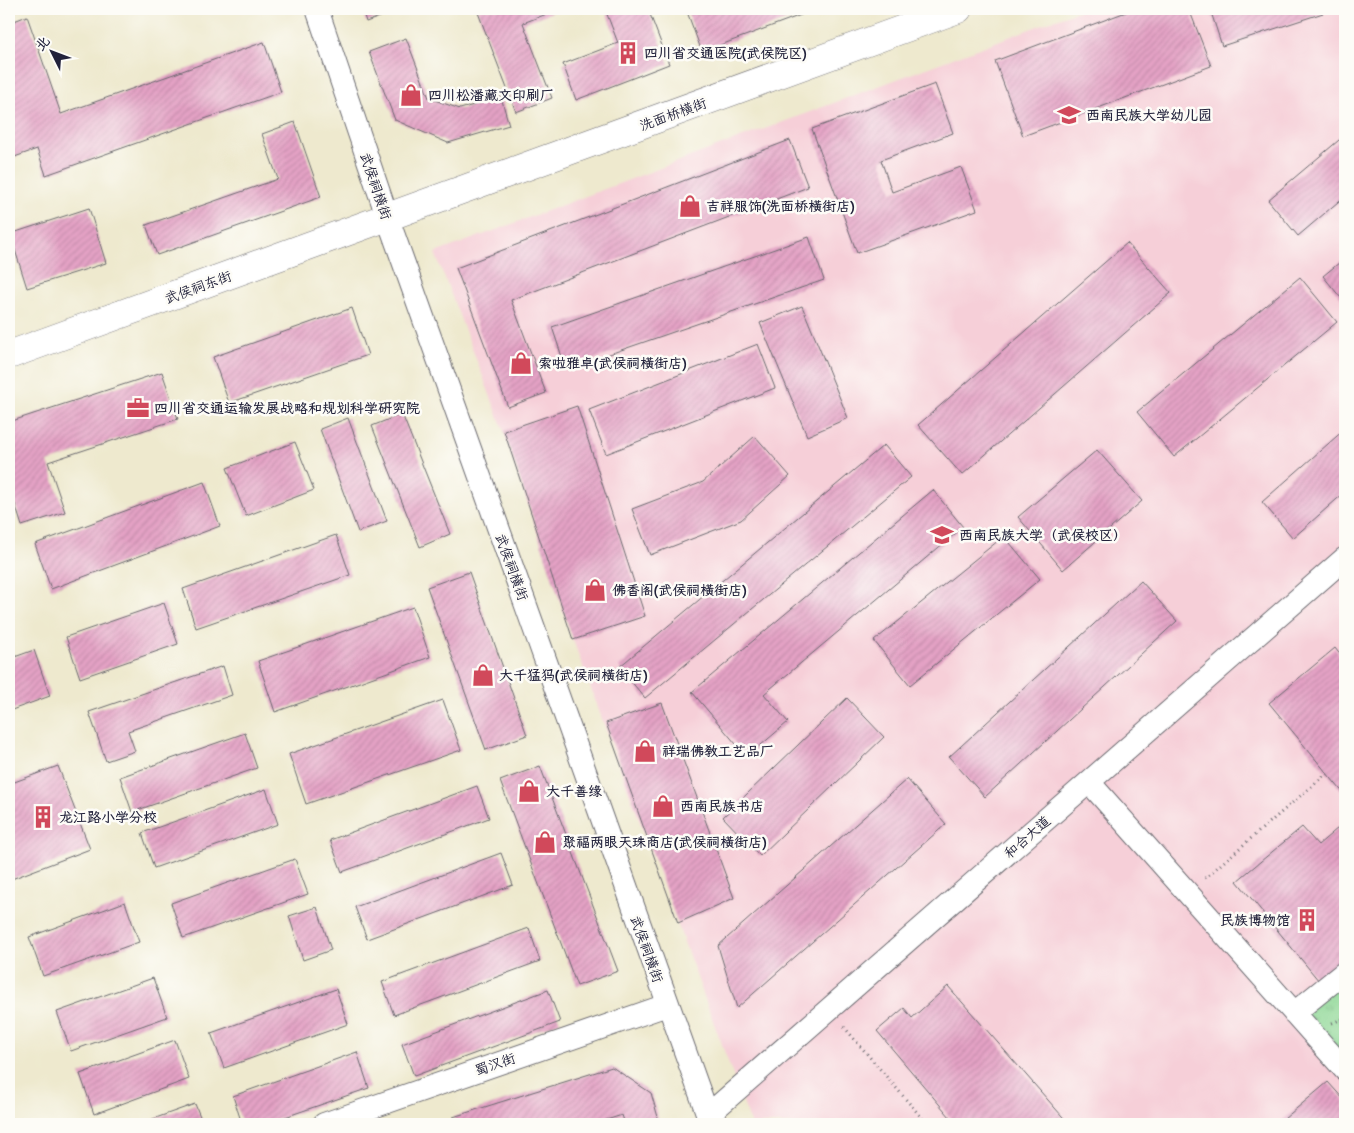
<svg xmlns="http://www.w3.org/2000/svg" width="1354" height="1133" font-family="Delius,'LXGW WenKai TC',sans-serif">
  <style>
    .built { fill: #f6cfd8 }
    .grass { fill: url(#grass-tufts); stroke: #567c67 }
    .building { fill: url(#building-hatch) }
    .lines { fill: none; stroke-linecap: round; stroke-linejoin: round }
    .minor-casing { stroke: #69686e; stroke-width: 24 }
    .tertiary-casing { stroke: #69686e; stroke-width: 29 }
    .path { stroke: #69686e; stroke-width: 3; stroke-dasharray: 1 4; stroke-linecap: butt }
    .minor { stroke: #fff; stroke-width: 22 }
    .tertiary { stroke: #fff; stroke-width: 28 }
    .labels { text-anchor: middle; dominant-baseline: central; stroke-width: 5; stroke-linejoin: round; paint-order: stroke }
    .poi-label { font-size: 14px; font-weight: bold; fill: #22223b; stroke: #fdfcf7; text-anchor: start }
    .street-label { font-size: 14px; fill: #22223b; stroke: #fdfcf7 }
  </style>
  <defs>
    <pattern id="grass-tufts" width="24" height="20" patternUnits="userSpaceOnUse" patternTransform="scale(1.25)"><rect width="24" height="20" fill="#8ad693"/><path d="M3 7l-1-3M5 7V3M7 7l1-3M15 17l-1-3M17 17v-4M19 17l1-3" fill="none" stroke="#77b780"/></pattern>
    <pattern id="building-hatch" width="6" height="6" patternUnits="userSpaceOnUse" patternTransform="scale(1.25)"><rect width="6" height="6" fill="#e4a2c5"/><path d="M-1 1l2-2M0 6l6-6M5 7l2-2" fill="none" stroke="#c38baa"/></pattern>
  </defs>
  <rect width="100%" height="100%" fill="#fdfcf7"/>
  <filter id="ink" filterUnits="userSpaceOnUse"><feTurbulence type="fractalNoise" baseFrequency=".02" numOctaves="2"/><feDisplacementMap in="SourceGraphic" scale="10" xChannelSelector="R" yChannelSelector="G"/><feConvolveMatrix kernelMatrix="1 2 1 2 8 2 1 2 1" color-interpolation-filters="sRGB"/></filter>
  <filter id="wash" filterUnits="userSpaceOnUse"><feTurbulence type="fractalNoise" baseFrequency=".0096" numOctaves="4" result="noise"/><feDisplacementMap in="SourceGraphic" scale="20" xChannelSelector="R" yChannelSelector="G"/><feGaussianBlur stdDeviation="1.12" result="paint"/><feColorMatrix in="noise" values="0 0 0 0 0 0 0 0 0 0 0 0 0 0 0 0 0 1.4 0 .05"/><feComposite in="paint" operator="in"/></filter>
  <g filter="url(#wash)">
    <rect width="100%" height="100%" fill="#eee9ce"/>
    <path class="built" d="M1083,9h262v1115h-594l-178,-484 -69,-209 -69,-178z"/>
    <path class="grass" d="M1345,972v98l-51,-57z"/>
    <g id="blocks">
      <path class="building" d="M362,9h40l-36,13z
        M482,9h78l-37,14 29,75 -36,14 -39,-102z
        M605,9h43l21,55 -93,36 -13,-36 55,-21z
        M686,9h131l-115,43z
        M1134,9h55l22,57 -188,70 -28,-75z
        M1210,9h111l2,4 -101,33z
        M27,16l34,98 203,-72 17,50 -235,83 -9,-26 -28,10v-136z
        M406,38l23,60 31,11 41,-12 8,28 -61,18 -53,-23 -26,-68z
        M935,84l18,49 -72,27 11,32 69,-25 16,43 -120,43 -45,-124z
        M295,122l26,75 -164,58 -11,-30 132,-46 -16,-45z
        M1345,135v61l-47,40 -30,-36z
        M790,140l18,47 -297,113 35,93 -38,14 -52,-139z
        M89,208l17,55 -79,25 -17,-54z
        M809,237l15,43 -258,89 -14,-42z
        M1127,243l44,50 -209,182 -44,-50z
        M1345,258v45l-22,-27z
        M1300,277l37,45 -163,135 -37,-45z
        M802,306l46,112 -41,18 -47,-113z
        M352,308l16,47 -139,48 -16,-46z
        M758,344l17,44 -169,66 -17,-44z
        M162,372l16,47 -130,43 17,50 -43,14 -13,-41v-63z
        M577,406l68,210 -72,24 -69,-209z
        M402,414l48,120 -30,13 -48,-121z
        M348,418l39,103 -29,11 -38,-103z
        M1345,429v63l-52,46 -31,-36z
        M755,436l35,40 -49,44 -91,35 -18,-46 71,-27z
        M295,442l19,48 -68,26 -19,-48z
        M884,445l27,32 -266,221 -26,-31z
        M1097,450l45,51 -79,69 -45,-53z
        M204,482l16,44 -169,63 -16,-45z
        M933,490l30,37 -199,167 24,28 -41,35 -55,-65z
        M336,535l14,40 -154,53 -13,-39z
        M1004,536l36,43 -130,106 -36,-44z
        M469,572l58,163 -41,15 -59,-163z
        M1141,581l36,40 -192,176 -36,-40z
        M164,603l14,41 -98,34 -14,-41z
        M413,607l17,50 -155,55 -17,-51z
        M1335,648l10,13v134l-76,-92z
        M34,650l16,46 -41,15v-52z
        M223,666l9,29 -104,36 7,20 -29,10 -17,-49z
        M847,698l37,39 -124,119 -37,-39z
        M443,700l18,50 -155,54 -17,-50z
        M662,703l72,195 -56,25 -72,-200z
        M245,733l12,35 -125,44 -12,-35z
        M58,766l32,83 -81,31v-96z
        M540,766l78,205 -41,15 -77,-205z
        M907,779l39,45 -209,184 -19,-62z
        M477,786l12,32 -147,54 -12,-32z
        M266,789l12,35 -124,44 -12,-35z
        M1345,822v137l-26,22 -82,-100 65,-54 16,18z
        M501,853l12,32 -146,54 -12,-32z
        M295,859l13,35 -125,44 -12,-35z
        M125,902l14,40 -96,34 -14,-39z
        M317,907l14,43 -28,10 -14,-44z
        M529,928l11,33 -146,54 -12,-33z
        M153,978l14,39 -96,34 -14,-39z
        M948,986l121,138h-113l-79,-93 27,-23 8,10z
        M336,989l12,35 -124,44 -13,-35z
        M548,990l12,32 -146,54 -12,-32z
        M175,1040l14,39 -95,35 -14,-40z
        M357,1052l12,36 -104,36h-23l-9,-28z
        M612,1067l39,26 9,31h-35l-3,-9 -28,9h-138l-3,-7z
        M1328,1082l17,19v23h-67z
        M195,1104l8,20h-64z"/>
    </g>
  </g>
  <g filter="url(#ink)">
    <use href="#blocks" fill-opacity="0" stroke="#69686e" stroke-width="1"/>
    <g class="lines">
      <defs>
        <path id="minor" d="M317,9l71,210 323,905
          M1089,782l256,288
          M1294,1013l51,-41
          M708,1115l637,-557
          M324,1124l343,-119"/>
        <path id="tertiary" d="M9,355l949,-346"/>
      </defs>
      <use href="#minor" class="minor-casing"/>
      <use href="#tertiary" class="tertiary-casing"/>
      <path class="path" d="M1205,878l122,-105
        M1332,1023l13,-5
        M844,1027l83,97"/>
      <use href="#minor" class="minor"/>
      <use href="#tertiary" class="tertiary"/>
    </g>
  </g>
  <defs>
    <symbol id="building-bare" viewBox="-9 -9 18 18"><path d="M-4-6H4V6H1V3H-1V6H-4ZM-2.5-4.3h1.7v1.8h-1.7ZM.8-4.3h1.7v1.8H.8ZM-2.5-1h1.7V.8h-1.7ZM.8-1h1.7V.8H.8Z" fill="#d1495b" stroke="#fdfcf7" stroke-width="2.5" paint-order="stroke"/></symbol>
    <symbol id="shop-bare" viewBox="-9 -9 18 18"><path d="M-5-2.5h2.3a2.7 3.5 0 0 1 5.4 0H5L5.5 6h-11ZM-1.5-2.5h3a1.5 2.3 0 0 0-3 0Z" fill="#d1495b" stroke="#fdfcf7" stroke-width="2.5" paint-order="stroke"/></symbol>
    <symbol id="school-bare" viewBox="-9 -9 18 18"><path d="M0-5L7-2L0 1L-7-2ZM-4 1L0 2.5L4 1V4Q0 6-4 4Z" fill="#d1495b" stroke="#fdfcf7" stroke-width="2.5" paint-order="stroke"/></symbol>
    <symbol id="office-bare" viewBox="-9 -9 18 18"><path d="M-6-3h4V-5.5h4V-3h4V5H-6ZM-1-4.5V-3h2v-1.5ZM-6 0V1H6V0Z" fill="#d1495b" stroke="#fdfcf7" stroke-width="2.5" paint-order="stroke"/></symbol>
    <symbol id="university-bare" viewBox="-9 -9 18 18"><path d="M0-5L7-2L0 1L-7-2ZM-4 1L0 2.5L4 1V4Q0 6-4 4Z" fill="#d1495b" stroke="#fdfcf7" stroke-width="2.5" paint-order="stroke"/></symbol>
  </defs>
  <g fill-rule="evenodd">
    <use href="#building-bare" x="612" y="37" width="32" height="32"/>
    <use href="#shop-bare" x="395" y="79" width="32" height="32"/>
    <use href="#school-bare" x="1053" y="99" width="32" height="32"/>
    <use href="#shop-bare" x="674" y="190" width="32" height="32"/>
    <use href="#shop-bare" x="505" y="347" width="32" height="32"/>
    <use href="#office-bare" x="122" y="392" width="32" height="32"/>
    <use href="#university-bare" x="926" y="519" width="32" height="32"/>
    <use href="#shop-bare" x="579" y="574" width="32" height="32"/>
    <use href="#shop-bare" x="467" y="659" width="32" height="32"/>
    <use href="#shop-bare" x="629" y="735" width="32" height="32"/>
    <use href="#shop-bare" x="513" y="775" width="32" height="32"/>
    <use href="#shop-bare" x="647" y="790" width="32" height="32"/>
    <use href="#building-bare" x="27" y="801" width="32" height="32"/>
    <use href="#shop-bare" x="529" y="826" width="32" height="32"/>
    <use href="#building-bare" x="1291" y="904" width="32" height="32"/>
  </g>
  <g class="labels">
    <g class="poi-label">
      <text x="644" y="53">四川省交通医院(武侯院区)</text>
      <text x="428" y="95">四川松潘藏文印刷厂</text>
      <text x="1086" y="115">西南民族大学幼儿园</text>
      <text x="706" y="206">吉祥服饰(洗面桥横街店)</text>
      <text x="538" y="363">索啦雅卓(武侯祠横街店)</text>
      <text x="154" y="408">四川省交通运输发展战略和规划科学研究院</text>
      <text x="959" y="535">西南民族大学（武侯校区）</text>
      <text x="612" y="590">佛香阁(武侯祠横街店)</text>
      <text x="499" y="675">大千猛犸(武侯祠横街店)</text>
      <text x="662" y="751">祥瑞佛教工艺品厂</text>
      <text x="546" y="791">大千善缘</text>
      <text x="680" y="806">西南民族书店</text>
      <text x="59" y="817">龙江路小学分校</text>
      <text x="562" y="842">聚福两眼天珠商店(武侯祠横街店)</text>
      <text x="1290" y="920" text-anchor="end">民族博物馆</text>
    </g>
    <g class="street-label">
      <text transform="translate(673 114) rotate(-20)">洗面桥横街</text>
      <text transform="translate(376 186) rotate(71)">武侯祠横街</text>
      <text transform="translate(198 287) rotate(-20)">武侯祠东街</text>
      <text transform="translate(512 567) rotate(70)">武侯祠横街</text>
      <text transform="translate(1027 837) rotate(-41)">和合大道</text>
      <text transform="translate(647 949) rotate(70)">武侯祠横街</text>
      <text transform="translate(495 1064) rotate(-19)">蜀汉街</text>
    </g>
  </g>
  <rect width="1354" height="1133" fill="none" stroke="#fdfcf7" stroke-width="30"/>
  <g transform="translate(52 52) rotate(312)" stroke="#fdfcf7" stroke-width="4" paint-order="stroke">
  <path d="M0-4L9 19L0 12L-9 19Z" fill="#22223b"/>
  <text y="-8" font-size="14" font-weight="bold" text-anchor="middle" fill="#22223b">北</text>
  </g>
</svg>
